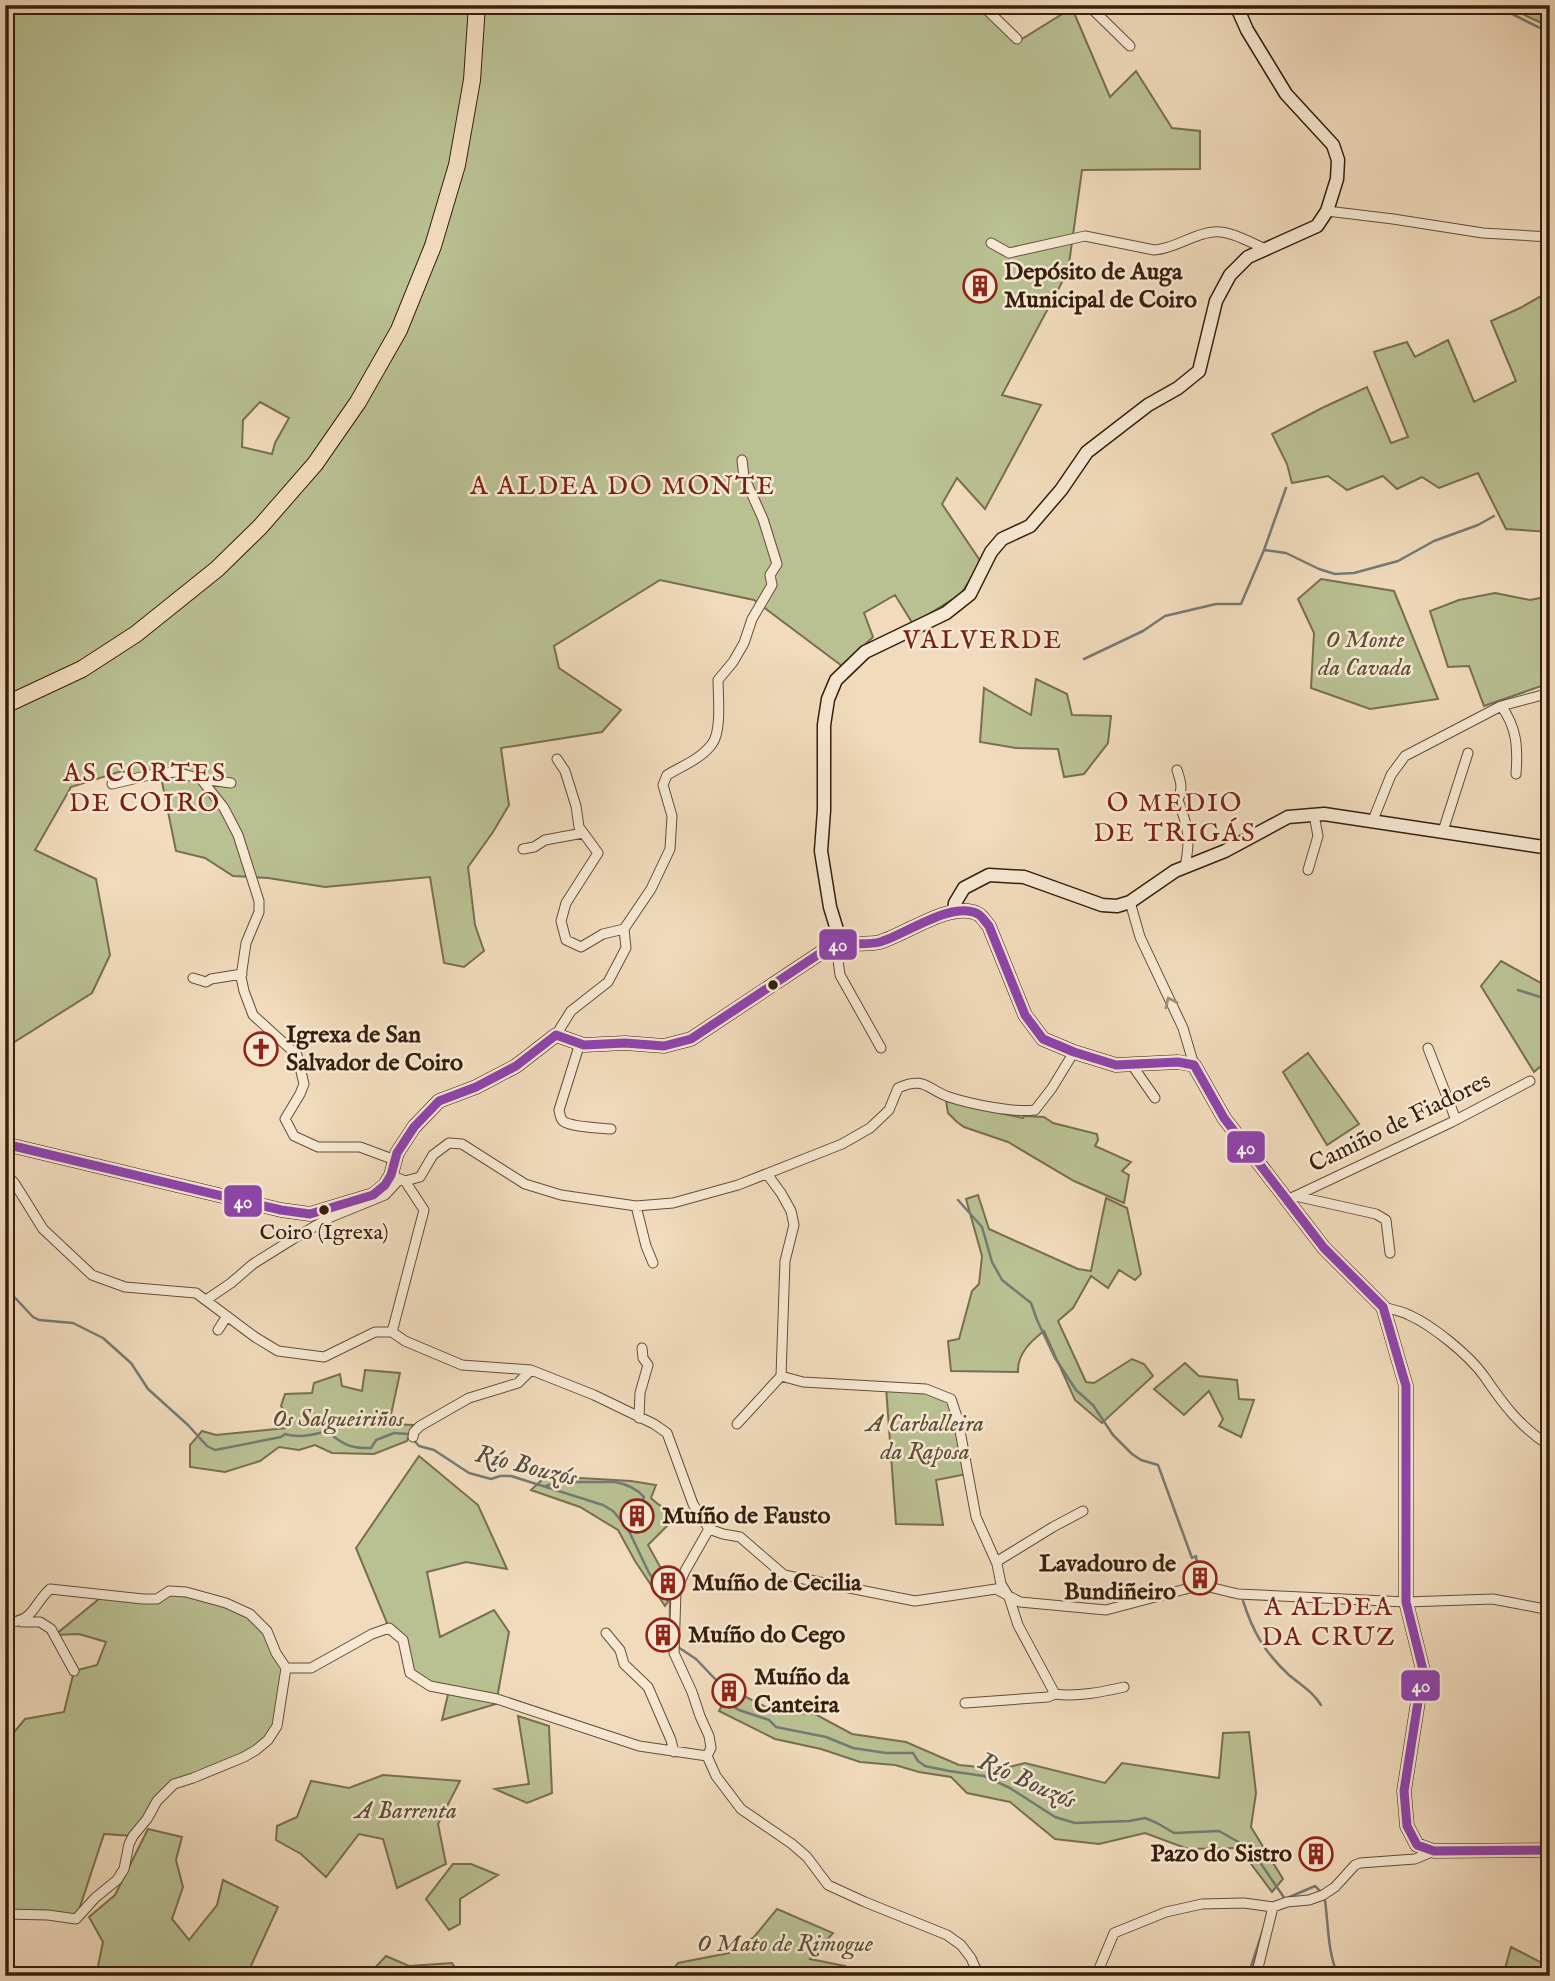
<svg xmlns="http://www.w3.org/2000/svg" width="1555" height="1981" font-family="'IM FELL English',serif">
  <style>
    .green { fill: #b9c092; stroke: #786f4f; stroke-width: 2; fill-rule: evenodd }
    .lines { fill: none; stroke-linecap: round; stroke-linejoin: round }
    .stream { stroke: #757a75; stroke-width: 2.5 }
    .street-casing { stroke: #654d38; stroke-width: 11 }
    .secondary-casing { stroke: #361e0c; stroke-width: 15 }
    .highway-casing { stroke: #361e0c; stroke-width: 18 }
    .street { stroke: #f6e8d3; stroke-width: 9 }
    .secondary { stroke: #f6e8d3; stroke-width: 12 }
    .highway { stroke: #f1dbbc; stroke-width: 16 }
    .bus-1-casing { stroke: #f6e8d3; stroke-width: 14 }
    .bus-1 { stroke: #8e44ad; stroke-width: 9 }
    .oneway { stroke: #a08d79 }
    .bus-dot { fill: #361e0c; stroke: #f6e8d3; stroke-width: 2.5 }
    .labels { text-anchor: middle; dominant-baseline: central; stroke-width: 5; stroke-linejoin: round; paint-order: stroke }
    .bus-label { font-size: 22px; fill: #361e0c; stroke: #f6e8d3 }
    .poi-label { font-size: 24px; font-weight: bold; fill: #361e0c; stroke: #f6e8d3; text-anchor: start }
    .park-label { font-size: 24px; font-style: italic; fill: #5d4f34; stroke: #f6e8d3 }
    .street-label { font-size: 24px; fill: #361e0c; stroke: #f6e8d3 }
    .neighbourhood-label { font-size: 26px; letter-spacing: 2px; fill: #7a1f14; stroke: #f6e8d3 }
    .water-label { font-size: 26px; font-style: italic; fill: #564c41; stroke: #f6e8d3 }
    .line-badge { stroke: #f6e8d3; stroke-width: 2.5 }
    .badge-label { font-size: 19px; text-anchor: middle; font-weight: bold; fill: #fff }
  </style>
  <rect width="100%" height="100%" fill="#f1dbbc"/>
  <filter id="stains"><feTurbulence type="fractalNoise" baseFrequency=".00286" numOctaves="4"/><feColorMatrix values="0 0 0 0 .2 0 0 0 0 .09 0 0 0 0 .02 0 0 0 .5 -.17"/></filter>
  <radialGradient id="worn" r=".72"><stop offset=".6" stop-color="#630" stop-opacity="0"/><stop offset="1" stop-color="#630" stop-opacity=".3"/></radialGradient>
  <path class="green" d="M5,5h971l41,37 55,-34 38,89 26,-26 36,57 28,3v38l-118,1 -14,101 -66,124 39,10 -56,104 -28,-31 -15,26 39,58 -20,32 -48,30 -18,-29 -31,18 9,24 -31,29 -88,-66 -94,-20 -106,66 5,22 62,42 -19,22 -101,16 8,57 -16,27 -25,35 7,58 9,26 -20,16 -20,-4 -14,-86 -105,10 -57,-9 -35,-2 -28,-18 -29,-7 -14,-69 -40,-11 -51,16 -36,63 61,29 14,76 -18,38 -87,55zM260,402l29,16 -14,25 -3,11 -30,-7 1,-27z
    M1503,5h47v22z
    M1550,291v241l-44,-3 -28,-56 -39,15 -17,-11 -25,12 -14,-13 -36,14 -19,-14 -36,7 -5,-19 -15,-30 50,-26 45,-21 24,56 17,-6 -34,-85 33,-10 8,15 33,-17 26,62 42,-21 -25,-60 29,-13z
    M1321,579l73,12 44,108 -68,10 -59,-21 3,-55 -16,-34z
    M1495,593l35,7 20,-4v87l-66,23 -15,-40 -21,1 -18,-56 29,-11z
    M1036,679l31,15 5,21 39,1 -3,27 -24,31 -20,3 -6,-28 -42,-1 -36,-6 4,-54 47,27z
    M1501,961l49,27v70l-16,14 -53,-86z
    M1308,1053l51,71 -32,21 -44,-73z
    M946,1101l77,17 1,-2 20,1 9,6 44,11 1,6 -3,6 36,16 -9,9 7,4 -5,28 -50,-22 -66,-39 -44,-15 -7,-5 -9,-9z
    M978,1195l11,34 89,40 13,2 15,-73 21,10 14,66 -6,6 -16,-10 -11,18 -17,-12 -18,32 -15,13 28,61 8,1 38,-24 12,5 9,12 -51,47 -27,-23 -31,-69c-13,10 -27,23 -26,41l-67,-1 -3,-30 11,-2 13,-48 7,-7 3,-28 -16,-57z
    M1185,1363l14,13 38,4 2,19 15,1 -13,37 -22,-11 4,-7 -14,-28 -25,24 -30,-26z
    M365,1370l35,3 -11,51 24,1 -6,16 -33,13 -42,-1 -17,-8 -16,5 -20,-3 -19,14 -35,11 -35,-5v-22l12,-14 14,4 70,-7 4,-7 -9,-15 4,-12 27,-1 2,-10 26,-9 2,12 20,5z
    M886,1387l40,2 25,10 16,75 -31,6 7,45 -47,-1z
    M419,1456l59,49 29,64 -41,-7 -39,10 13,65 54,-27 15,22 -13,72 -54,16 7,-30 -39,-17 -7,-33 -14,-12 -33,-80z
    M546,1476l85,5 25,4 -5,13c14,14 28,17 46,12l3,5 -14,4 -16,-2 3,3 -25,25 26,47 -9,14 -30,-45 -17,-31 -38,-23 -49,-17z
    M169,1591l81,23 17,17 19,37 -9,58 -21,24 -82,34 -41,52 -29,-2 -28,85 -71,-4v-172l20,-24 39,-7 10,-41 23,-6 9,-23 -27,-8 -24,1 50,-41 38,5z
    M730,1689l46,23 39,2 37,20 54,8 53,23 41,4 25,-6 80,20 17,-20 97,15 4,-45 26,-1 7,61 -5,34 32,52 -11,13 -33,-44 -51,1 -43,-16 -46,11 -44,-5 -45,-37 -43,-9 -16,-16 -32,-5 -24,-7 -35,-3 -39,-13 -46,-10 -56,-28z
    M518,1716l31,10 3,67 -25,10 -32,-14 34,-5z
    M383,1775l77,6 -22,43 8,40 -49,24 -14,-49 -24,-5 -33,43 -25,-23 -25,-14 1,-14 20,-9 14,-36 38,7z
    M148,1829l34,8 -6,23 7,27 -11,32 17,21 28,-35 6,-25 55,27 -29,63v6h-153l7,-34 -14,-25 26,-22z
    M453,1864h18l27,11 -38,24v25l-11,6 -23,-31z
    M777,1909l56,24 -23,26 35,7 -2,10h-174l9,-13 51,-10 25,-16z
    M1511,1947l39,20v9h-47z
    M386,1956l23,10 43,-3 9,13 -93,-1z"/>
  <g class="lines">
    <path class="stream" d="M1494,5l56,28
      M1264,550l22,-62
      M1084,659l59,-28 22,-15 51,-12h25l23,-54 22,3 33,16 16,5 19,-1 44,-12 36,-20 44,-16 16,-9
      M1518,990l32,10
      M958,1200l24,27 10,35 10,18 29,23 6,17 18,38 21,32 17,15 20,30 19,19 9,6 17,5 34,93 4,-2 2,18 10,8
      M5,1287l28,30 6,3 34,3 30,15 28,25 17,26 40,36 19,21 8,4 66,-13 4,-3c12,4 29,1 41,-3 17,13 24,18 45,17l5,-8 18,-7 14,1 11,12 15,4 35,23 22,6 9,-3h11l92,29 10,6 15,18 21,44 21,30v24
      M546,1486l11,-4h58c12,2 21,6 29,15l-5,12
      M630,1533l6,-13
      M1243,1601c10,31 22,52 46,74 12,10 24,17 32,30
      M678,1647l18,12 21,22 10,22 12,7 30,10 7,7 50,10 27,11 33,5h27l5,8 7,5 24,5 35,5 26,12 45,29 20,6 54,-2 16,-3 12,5 17,10 45,-2 32,18 34,50 30,-13 6,6
      M1325,1900c3,21 3,59 14,76
      M1248,1976l15,-46"/>
    <defs>
      <path id="street" d="M982,5l35,34
        M1088,5l42,41
        M1327,211l66,8 90,14 67,4
        M991,243l18,10 76,-17 69,14c21,-1 38,-16 59,-18 17,-2 38,11 53,17
        M1501,706c16,21 17,42 15,68
        M557,759l8,12 11,35 3,21 19,26 -32,50 -5,18 5,19 15,7 22,-13 21,-5
        M1177,770c4,12 6,18 1,30 10,27 13,37 7,67
        M201,779l30,4
        M112,784l42,-10 22,-2 25,7 23,29 14,27 21,66v11l-13,31 -5,34 3,14 9,24 44,40 7,29 -4,10 -15,25 9,17 24,11h42l35,13
        M1373,820l18,-45 14,-19 96,-50 49,-13
        M1443,831l25,-78
        M523,849l11,-2 11,-7 38,-7
        M1308,870l10,-34 -4,-21
        M1130,902l10,35 43,91 11,37
        M836,945l4,30 41,73
        M193,978l13,4 5,-3 31,-5
        M556,1035l15,-24 37,-29 18,-34 -2,-19 27,-40 19,-40 2,-33 -9,-31 4,-10c15,-9 34,-16 45,-31 10,-13 6,-48 6,-64l15,-18 11,-19 8,-24 20,-34 -2,-10 7,-11 -14,-45 -19,-42 -2,-17
        M580,1043l-21,67c1,4 1,8 4,11 7,6 38,7 48,8
        M1428,1048l28,72
        M1132,1065l23,33
        M5,1172l10,12 28,45 49,46 33,12 71,6 59,44 23,14 46,6 51,-25h17
        M767,1174l14,19 10,18 3,14 -9,36 -4,115
        M391,1175l14,6 19,29 -32,122 13,9 57,24 69,5 63,25 60,29 13,9 26,71 16,25 14,5 17,3 44,38 131,26 81,-12 24,13 86,8 95,-25 37,9 168,8 87,-3 57,11
        M405,1181l15,-4 13,-22 16,-12 13,1 63,40 36,11 75,11 37,-3 65,-18 104,-41 28,-16 19,-18 9,-22c26,-12 29,1 51,9 22,7 64,16 86,13l17,-22 22,-36
        M1295,1196l81,18 10,6 4,33
        M1287,1200l165,-78 78,-41
        M636,1206l10,40 7,17
        M206,1300l25,-17 22,-19 40,-25 38,-22 54,-22 12,-13 1,-4
        M1383,1307c8,2 18,4 26,8 23,10 60,40 75,61 19,28 36,51 66,70
        M218,1330l9,-14
        M781,1376l22,6 123,7 25,10 7,21 18,97 21,47 4,20 8,13 9,28 37,69 -7,3 -83,6
        M639,1418l1,-25 8,-28 -5,-7 -1,-10
        M737,1424l44,-48
        M413,1437l1,-5 6,-6 49,-28 49,-15 13,-13
        M996,1562l57,-35 30,-16
        M22,1622h18l11,7 23,42
        M5,1623c30,-2 26,-16 45,-34l93,10h14l12,-8 17,1 40,11 24,11 17,17 9,22 10,15h25l61,-34 17,-6 14,12 7,33 20,13 67,13 142,47 68,10
        M606,1633l14,17 4,14 24,23 23,53 3,12
        M1055,1694c23,3 47,-2 69,-7
        M707,1756l9,20 25,33 51,35 15,13 21,28 37,17 82,33 14,10 10,13 8,18
        M707,1756l4,-8 -2,-12 -9,-20 -8,-24 -18,-39 2,-62 9,-20 24,-42
        M5,1914l43,1 28,4 19,-21 22,-18 7,-11 5,-25 4,-8 14,-17 10,-18 17,-17 19,-6 51,-21 12,-7 12,-10 9,-14 9,-58
        M1096,1976l18,-43 52,-21 36,-8 42,-1 29,4 14,-5 22,-2 14,-5 12,-8 20,-22 5,-2 55,-4 19,-8
        M1256,1976l17,-69"/>
      <path id="secondary" d="M954,912l1,-9 9,-15 25,-13 35,2 78,28 15,1 13,-4 45,-31 50,-20 63,-34 36,-3 226,34
        M841,943l-11,-36 -9,-56 3,-41v-85l4,-26 8,-19 29,-28 81,-39 24,-19 21,-42 11,-13 28,-13 31,-36 26,-38 61,-47 30,-17 21,-17 17,-70 14,-26 18,-18 69,-31 10,-15 10,-32 1,-19 -5,-15 -47,-51 -39,-64 -11,-25
        M5,1144l276,66 29,4 63,-19 12,-10 6,-10 6,-22 17,-26 25,-26 37,-14 40,-21 40,-31 28,10 41,-2 39,3 27,-7 140,-93c16,-5 33,0 49,-4 25,-7 72,-42 98,-28 4,2 8,9 11,12l36,89 18,24 31,13 42,13 62,-3 16,3 30,53 100,130 59,59 23,79v216l17,68 -19,121 3,35 10,19 17,6 116,-1"/>
      <path id="highway" d="M5,705l77,-36 54,-35 81,-65 43,-42 55,-63 43,-62 41,-72 34,-84 24,-81 15,-85 5,-75"/>
    </defs>
    <use href="#street" class="street-casing"/>
    <use href="#secondary" class="secondary-casing"/>
    <use href="#highway" class="highway-casing"/>
    <use href="#street" class="street"/>
    <use href="#secondary" class="secondary"/>
    <use href="#highway" class="highway"/>
    <defs>
      <path id="bus-1" d="M5,1144l276,66 29,4 63,-19 12,-10 6,-10 6,-22 17,-26 25,-26 37,-14 40,-21 40,-31 28,10 41,-2 39,3 27,-7 140,-93c16,-5 33,0 49,-4 25,-7 72,-42 98,-28 4,2 8,9 11,12l36,89 18,24 31,13 42,13 62,-3 16,3 30,53 100,130 59,59 23,79v216l17,68 -19,121 3,35 10,19 17,6 116,-1"/>
    </defs>
    <use href="#bus-1" class="bus-1-casing"/>
    <use href="#bus-1" class="bus-1"/>
  </g>
  <defs><path id="oneway-chevron" d="M-2-3.5L2.5 0L-2 3.5" fill="none" stroke-width="1.6" stroke-linecap="round" stroke-linejoin="round" transform="scale(1.75)"/></defs>
  <use class="oneway" href="#oneway-chevron" transform="translate(1170 1002) rotate(-115)"/>
  <defs>
    <symbol id="building-ring" viewBox="-11 -11 22 22"><circle r="9.5" fill="#f6e8d3" stroke="#8f2418" stroke-width="1.5"/><path d="M-4-6H4V6H1V3H-1V6H-4ZM-2.5-4.3h1.7v1.8h-1.7ZM.8-4.3h1.7v1.8H.8ZM-2.5-1h1.7V.8h-1.7ZM.8-1h1.7V.8H.8Z" fill="#8f2418"/></symbol>
    <symbol id="church-ring" viewBox="-11 -11 22 22"><circle r="9.5" fill="#f6e8d3" stroke="#8f2418" stroke-width="1.5"/><path d="M-1.2-6h2.4v3.5h3.3v2.4h-3.3V6h-2.4V-.1h-3.3v-2.4h3.3Z" fill="#8f2418"/></symbol>
  </defs>
  <g fill-rule="evenodd">
    <use href="#building-ring" x="961" y="267" width="38" height="38"/>
    <use href="#church-ring" x="242" y="1030" width="38" height="38"/>
    <use href="#building-ring" x="618" y="1497" width="38" height="38"/>
    <use href="#building-ring" x="1181" y="1559" width="38" height="38"/>
    <use href="#building-ring" x="649" y="1564" width="38" height="38"/>
    <use href="#building-ring" x="644" y="1616" width="38" height="38"/>
    <use href="#building-ring" x="710" y="1672" width="38" height="38"/>
    <use href="#building-ring" x="1297" y="1835" width="38" height="38"/>
  </g>
  <g class="bus-dot">
    <circle cx="773" cy="985" r="6"/>
    <circle cx="324" cy="1210" r="6"/>
  </g>
  <g class="labels">
    <g class="bus-label">
      <text x="324" y="1233">Coiro (Igrexa)</text>
    </g>
    <g class="poi-label">
      <text x="1004" y="272">Depósito de Auga<tspan x="1004" dy="28">Municipal de Coiro</tspan></text>
      <text x="286" y="1035">Igrexa de San<tspan x="286" dy="28">Salvador de Coiro</tspan></text>
      <text x="662" y="1516">Muíño de Fausto</text>
      <text x="1176" y="1564" text-anchor="end">Lavadouro de<tspan x="1176" dy="28">Bundiñeiro</tspan></text>
      <text x="692" y="1583">Muíño de Cecilia</text>
      <text x="688" y="1635">Muíño do Cego</text>
      <text x="754" y="1677">Muíño da<tspan x="754" dy="28">Canteira</tspan></text>
      <text x="1292" y="1854" text-anchor="end">Pazo do Sistro</text>
    </g>
    <g class="park-label">
      <text x="1365" y="640">O Monte<tspan x="1365" dy="28">da Cavada</tspan></text>
      <text x="338" y="1419">Os Salgueiriños</text>
      <text x="925" y="1424">A Carballeira<tspan x="925" dy="28">da Raposa</tspan></text>
      <text x="406" y="1811">A Barrenta</text>
      <text x="785" y="1944">O Mato de Rimogue</text>
    </g>
    <g class="street-label">
      <text transform="translate(1400 1123) rotate(-26)">Camiño de Fiadores</text>
    </g>
    <g class="neighbourhood-label">
      <text x="623" y="486">A ALDEA DO MONTE</text>
      <text x="983" y="640">VALVERDE</text>
      <text x="145" y="773">AS CORTES<tspan x="145" dy="30">DE COIRO</tspan></text>
      <text x="1175" y="803">O MEDIO<tspan x="1175" dy="30">DE TRIGÁS</tspan></text>
      <text x="1329" y="1607">A ALDEA<tspan x="1329" dy="30">DA CRUZ</tspan></text>
    </g>
    <g class="water-label">
      <text transform="translate(526 1466) rotate(14)">Río Bouzós</text>
      <text transform="translate(1027 1781) rotate(24)">Río Bouzós</text>
    </g>
  </g>
  <g class="line-badge">
    <rect x="818" y="928" width="40" height="33" rx="7" fill="#8e44ad"/>
    <rect x="1226" y="1130" width="40" height="34" rx="7" fill="#8e44ad"/>
    <rect x="223" y="1184" width="40" height="34" rx="7" fill="#8e44ad"/>
    <rect x="1400" y="1669" width="41" height="33" rx="7" fill="#8e44ad"/>
  </g>
  <g class="badge-label">
    <text x="838" y="951">40</text>
    <text x="1246" y="1154">40</text>
    <text x="243" y="1208">40</text>
    <text x="1421" y="1692">40</text>
  </g>
  <rect width="1555" height="1981" fill="none" stroke="#f1dbbc" stroke-width="28"/>
  <rect x="7" y="7" width="1541" height="1967" fill="none" stroke="#361e0c" stroke-width="3.5"/>
  <rect x="14" y="14" width="1527" height="1953" fill="none" stroke="#361e0c" stroke-width="2"/>
  <rect width="100%" height="100%" filter="url(#stains)"/>
  <rect width="100%" height="100%" fill="url(#worn)"/>
</svg>
